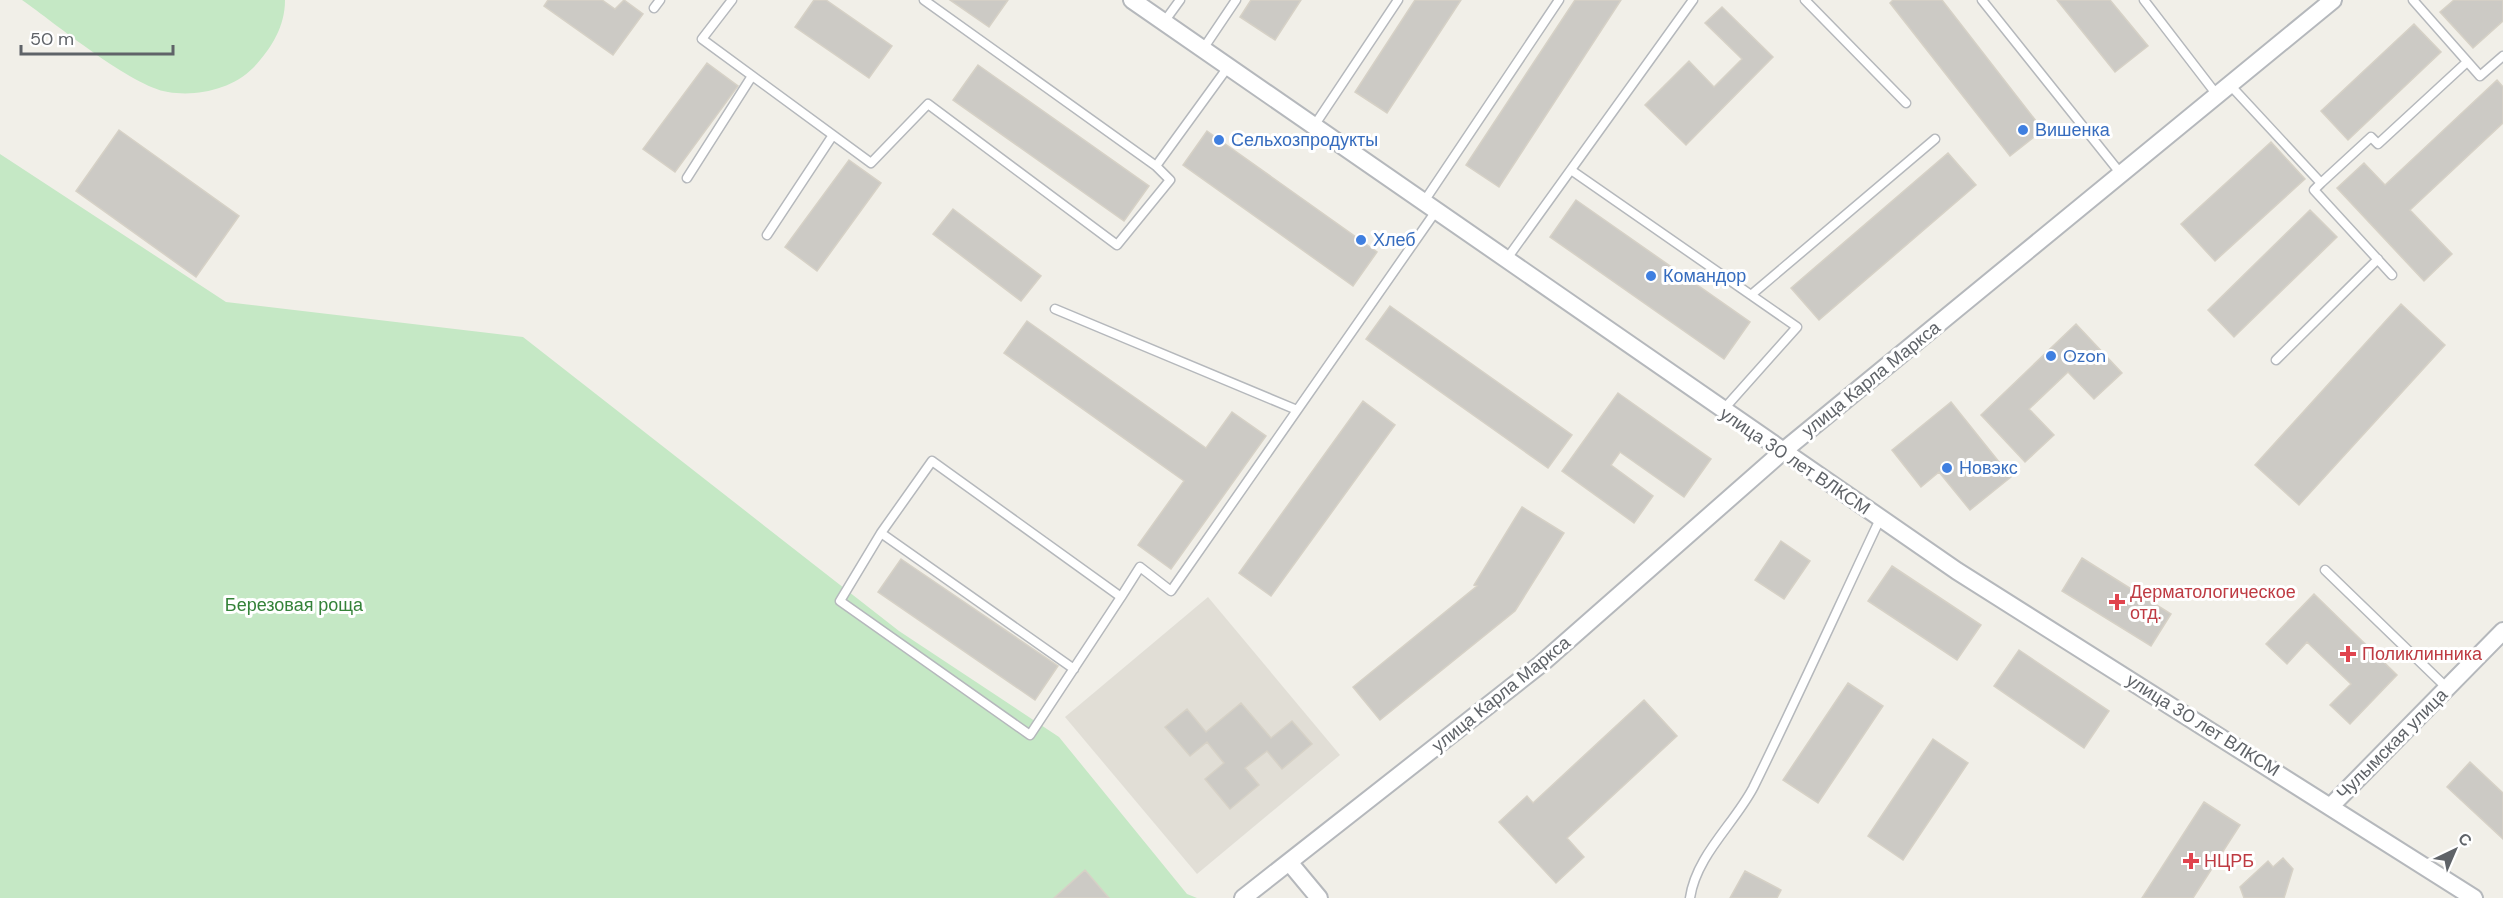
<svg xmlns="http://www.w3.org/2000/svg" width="2503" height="898" font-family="'DM Sans',sans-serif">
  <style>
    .education { fill: #e1ded6 }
    .green { fill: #c5e8c5 }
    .building { fill: #cccac5; stroke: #d6d1c6; stroke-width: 1.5 }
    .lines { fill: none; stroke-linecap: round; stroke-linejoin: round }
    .service-casing { stroke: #b5b8bc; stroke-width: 11 }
    .minor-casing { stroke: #b5b8bc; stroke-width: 20 }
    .service { stroke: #fff; stroke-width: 8 }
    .minor { stroke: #fff; stroke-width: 16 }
    .shop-dot { fill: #3f7fe0; stroke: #fff; stroke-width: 2 }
    .health-dot { fill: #e0444e; stroke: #fff; stroke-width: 2 }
    .labels { text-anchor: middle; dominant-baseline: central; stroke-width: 6; stroke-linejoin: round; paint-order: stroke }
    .shop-label { font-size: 18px; fill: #366cbe; stroke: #fff; text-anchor: start }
    .street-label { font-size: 18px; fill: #5f6368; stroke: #fff }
    .health-label { font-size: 18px; fill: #be3a42; stroke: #fff; text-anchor: start }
    .park-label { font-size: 18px; fill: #348238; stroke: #fff }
  </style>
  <rect width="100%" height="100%" fill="#f1efe8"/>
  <path class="education" d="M1208,597l132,158 -143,119 -132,-157z"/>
  <path class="green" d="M22,0h263c0,27 -14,49 -32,68 -21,21 -56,29 -85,24 -36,-5 -113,-69 -146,-92z
    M0,154l226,148 297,35 376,294 160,106 128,157 10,4h-1197z"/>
  <path class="building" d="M548,0h54l13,9 9,-9 19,14 -30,41 -69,-49z
    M814,0h12l66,46 -23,32 -74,-51z
    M950,0h58l-19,27z
    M1251,0h50l-26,40 -35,-23z
    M1415,0h46l-74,113 -32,-21z
    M1575,0h46l-122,187 -33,-22z
    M1893,0h49l101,130 -33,26 -120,-153z
    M2057,0h53l38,46 -33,26z
    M2454,0h49v21l-30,27 -33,-36z
    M1722,7l51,50 -87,88 -41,-40 44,-44 25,26 28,-28 -37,-36z
    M2414,24l27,28 -93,88 -27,-29z
    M707,63l31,23 -63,86 -32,-23z
    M978,65l171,121 -25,35 -171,-121z
    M2497,80l6,7v36l-93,87 42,44 -28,27 -87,-93 27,-25 21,22z
    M119,130l120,86 -43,61 -120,-86z
    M1207,131l170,121 -24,34 -170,-121z
    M2271,142l34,37 -90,82 -34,-37z
    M1948,153l28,32 -157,135 -28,-32z
    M849,160l32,23 -64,88 -32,-24z
    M1576,200l174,122 -26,37 -174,-122z
    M953,209l88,67 -20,25 -88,-67z
    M2310,210l27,27 -103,100 -26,-27z
    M2401,304l44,41 -146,160 -44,-40z
    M1390,306l182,129 -24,33 -182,-129z
    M1027,321l179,127 26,-36 34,24 -95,133 -33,-24 46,-64 -180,-128z
    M2076,324l46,49 -28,26 -26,-27 -39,37 25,26 -29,27 -44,-47z
    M1618,393l93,66 -27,38 -64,-45 -9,13 42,31 -19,27 -72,-52z
    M1363,401l32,24 -124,171 -32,-23z
    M1951,402l60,75 -41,33 -31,-38 -18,15 -29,-37z
    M1522,507l42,26 -49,78 -135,109 -27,-33 124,-101 -3,-1z
    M1781,541l29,20 -26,38 -29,-19z
    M2082,558l89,56 -20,32 -89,-55z
    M901,559l157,107 -23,34 -157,-108z
    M1892,566l89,59 -24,35 -89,-59z
    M2314,594l83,81 -47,49 -20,-19 21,-21 -44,-42 -20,22 -21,-20z
    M2019,650l90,61 -25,37 -90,-62z
    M1848,683l35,23 -65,97 -35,-23z
    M1644,700l33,36 -110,102 17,19 -28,26 -57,-61 28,-26 6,7z
    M1241,703l30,35 21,-17 20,23 -30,25 -15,-18 -22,17 14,17 -29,24 -25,-30 19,-16 -17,-21 -17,14 -25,-29 22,-18 19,23z
    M1933,739l35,24 -65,97 -35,-24z
    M2470,762l33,31v46l-56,-52z
    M2204,802l36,23 -47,73h-51z
    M2283,858l10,11 -9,29h-40l-4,-11 28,-26 5,6z
    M1085,870l24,28h-55z
    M1745,871l36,19 -4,8h-47z"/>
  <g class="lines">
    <defs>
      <path id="service" d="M732,0l-30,39 169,124 57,-59 189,141 53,-65 -14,-14 72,-99
        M924,0l232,166
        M1805,0l101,103
        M1982,0l139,174
        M2144,0l73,95
        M2413,0l67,76 23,-20
        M654,8l6,-8
        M1164,22l16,-22
        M1203,49l33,-49
        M2230,85l91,98 50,-46 7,7 89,-82
        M1314,126l84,-126
        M1571,170l226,157 -74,83
        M687,178l65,-102
        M2321,183l-7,7 78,85
        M1423,203l136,-203
        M767,235l66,-100
        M1506,260l187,-260
        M1751,295l184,-156
        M1055,309l242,101
        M2276,360l102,-101
        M881,533l-41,68 190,134 91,-138 -189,-136 -51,72 193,136
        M2325,570l122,118
        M1121,597l19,-30 31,24 265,-380
        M1690,898c6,-42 44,-74 63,-110 44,-89 85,-180 127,-269"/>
      <path id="minor" d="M1132,0l825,571 517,327
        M2331,806l172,-175
        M1289,862l30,36
        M1243,898l298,-234 241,-212 551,-452"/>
    </defs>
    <use href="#service" class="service-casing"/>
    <use href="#minor" class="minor-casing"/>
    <use href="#service" class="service"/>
    <use href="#minor" class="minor"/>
  </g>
  <g class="shop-dot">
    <circle cx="2023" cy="130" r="6"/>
    <circle cx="1219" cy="140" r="6"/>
    <circle cx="1361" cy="240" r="6"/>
    <circle cx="1651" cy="276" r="6"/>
    <circle cx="2051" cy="356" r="6"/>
    <circle cx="1947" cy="468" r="6"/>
  </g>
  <g class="health-dot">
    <path d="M2114 593h6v6h6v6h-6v6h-6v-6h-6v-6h6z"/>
    <path d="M2345 645h6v6h6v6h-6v6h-6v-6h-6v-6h6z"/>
    <path d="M2188 852h6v6h6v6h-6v6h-6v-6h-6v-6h6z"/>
  </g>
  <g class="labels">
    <g class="shop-label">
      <text x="2035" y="130">Вишенка</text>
      <text x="1231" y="140">Сельхозпродукты</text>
      <text x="1373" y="240">Хлеб</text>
      <text x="1663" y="276">Командор</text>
      <text x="2063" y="356">Ozon</text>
      <text x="1959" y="468">Новэкс</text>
    </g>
    <g class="street-label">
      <text transform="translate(1871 379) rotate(-39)">улица Карла Маркса</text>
      <text transform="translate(1795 461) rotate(34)">улица 30 лет ВЛКСМ</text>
      <text transform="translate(1501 694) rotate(-39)">улица Карла Маркса</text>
      <text transform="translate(2203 725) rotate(32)">улица 30 лет ВЛКСМ</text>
      <text transform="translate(2392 744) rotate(-45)">Чулымская улица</text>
    </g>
    <g class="health-label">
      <text x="2130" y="592">Дерматологическое<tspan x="2130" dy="21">отд.</tspan></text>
      <text x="2362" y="654">Поликлинника</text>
      <text x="2204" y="861">НЦРБ</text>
    </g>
    <g class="park-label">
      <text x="294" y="605">Березовая роща</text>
    </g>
  </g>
  <g transform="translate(2455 850) rotate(44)" stroke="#ffffff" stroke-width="4.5" paint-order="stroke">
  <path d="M0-4.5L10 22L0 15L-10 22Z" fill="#5f6368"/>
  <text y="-9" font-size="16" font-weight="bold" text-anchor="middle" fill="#5f6368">С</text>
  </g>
  <path d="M21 45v9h152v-9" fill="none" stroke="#5f6368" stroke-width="3"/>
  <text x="30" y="45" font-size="18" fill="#5f6368" stroke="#ffffff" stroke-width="4.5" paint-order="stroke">50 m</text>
</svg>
